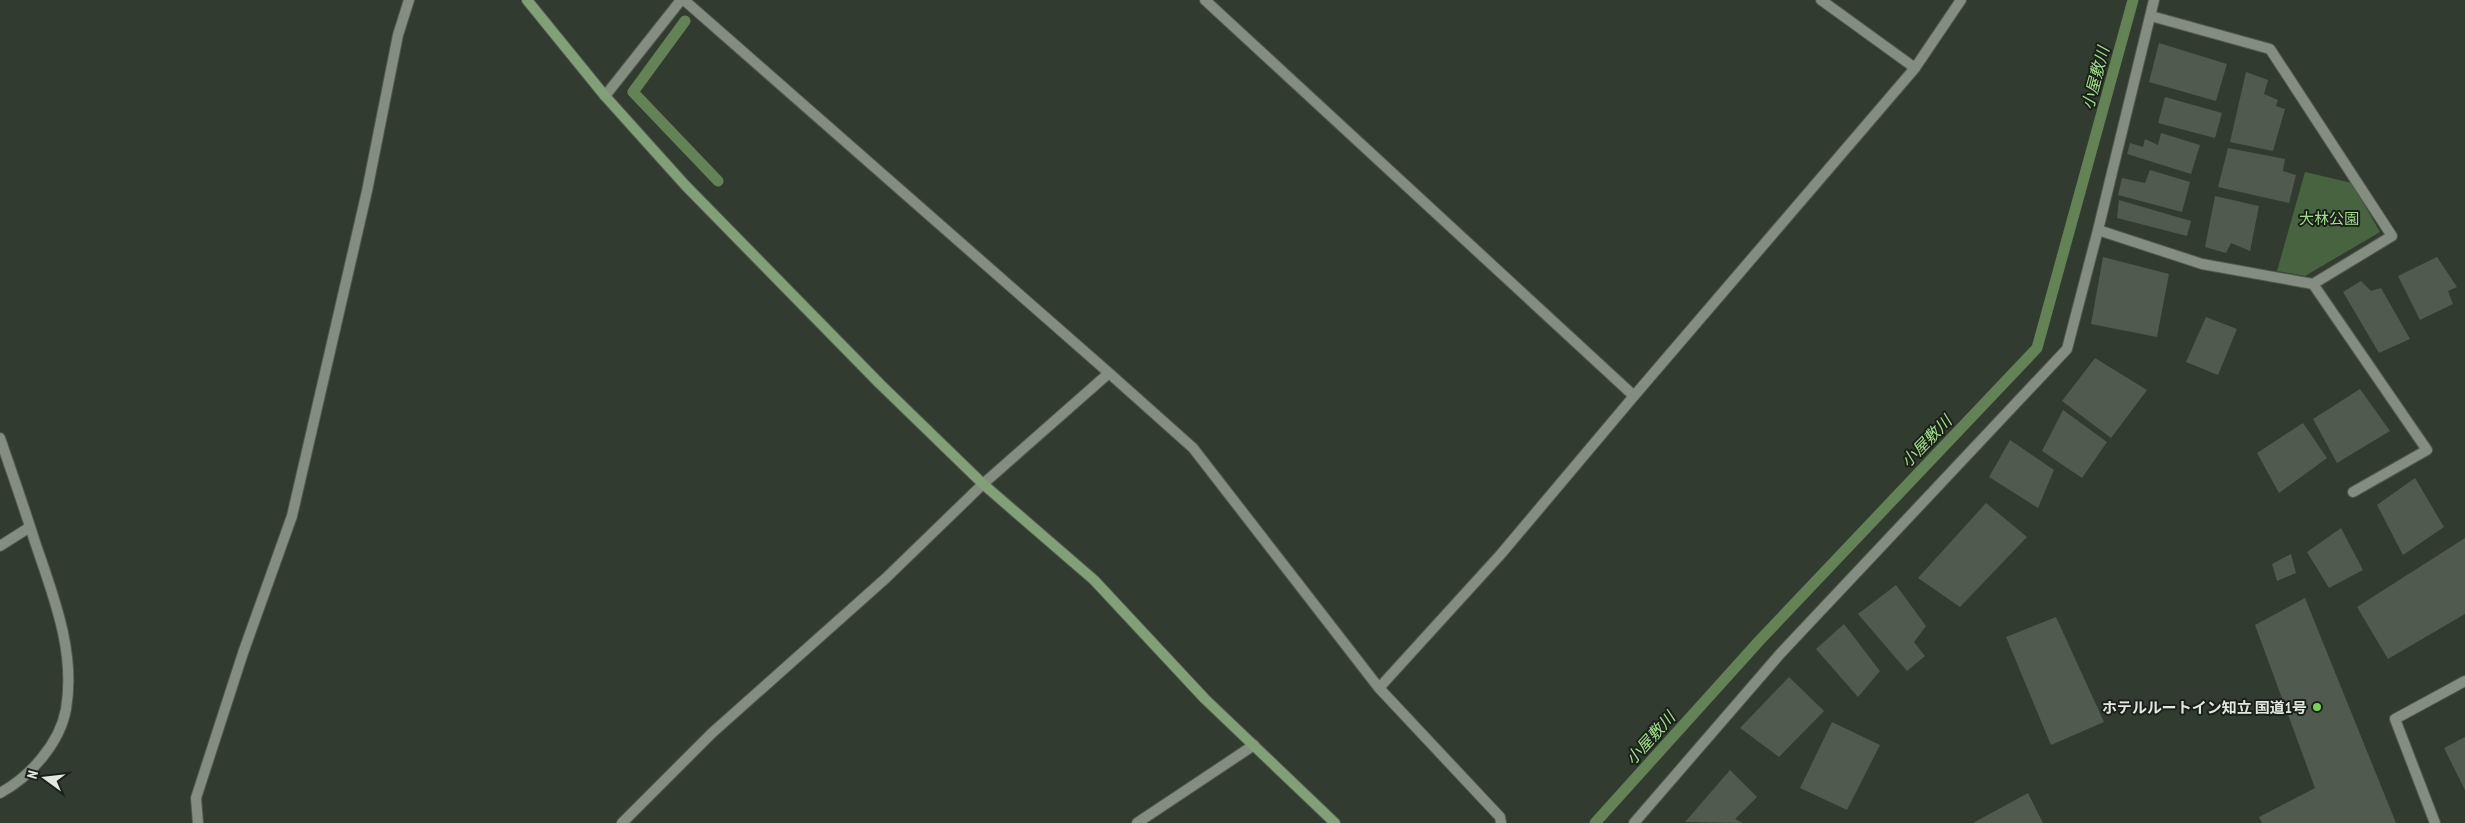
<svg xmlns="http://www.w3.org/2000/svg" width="2465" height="823" font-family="'PT Sans Narrow','Noto Sans JP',sans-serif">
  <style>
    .green { fill: #48633f }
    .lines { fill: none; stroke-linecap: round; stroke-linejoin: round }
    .stream { stroke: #638256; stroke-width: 11 }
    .building { fill: #515a4e }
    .lane-casing { stroke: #51594f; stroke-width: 12 }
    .street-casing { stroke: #51594f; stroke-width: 12 }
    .secondary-casing { stroke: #51594f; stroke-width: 12 }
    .lane { stroke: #838d80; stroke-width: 10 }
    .street { stroke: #838d80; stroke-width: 10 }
    .secondary { stroke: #82a078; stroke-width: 10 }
    .poi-dot { fill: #79d157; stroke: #1c201b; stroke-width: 2 }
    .labels { text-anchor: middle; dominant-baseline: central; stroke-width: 4; stroke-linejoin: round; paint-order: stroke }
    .park-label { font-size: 15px; fill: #a0df8a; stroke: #1c201b }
    .poi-label { font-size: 15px; font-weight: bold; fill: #e2e8e0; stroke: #1c201b; text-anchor: end }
    .water-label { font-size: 16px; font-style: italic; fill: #a0e08b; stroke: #1c201b }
  </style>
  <rect width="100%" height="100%" fill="#323b2f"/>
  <path class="green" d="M2305,172l47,11 28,49 -75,44 -28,-5z"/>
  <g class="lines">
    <path class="stream" d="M685,21l-52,71 85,89
      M1595,823l165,-183 277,-292 96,-348"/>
  </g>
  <path class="building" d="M2159,43l68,21 -11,37 -67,-19z
    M2246,72l22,8 -4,14 14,6 -2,6 9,3 -12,42 -43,-9z
    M2165,97l57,16 -7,25 -57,-15z
    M2161,133l39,12 -9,29 -64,-20 3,-11 13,4 2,-8 13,6z
    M2228,148l57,11 -2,12 13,4 -7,28 -71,-16z
    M2150,170l40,12 -8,30 -64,-17 4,-17 23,5z
    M2215,196l44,10 -9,45 -19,-8 -5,10 -21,-6z
    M2119,200l72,21 -4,15 -70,-18z
    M2103,257l66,17 -12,63 -66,-13z
    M2437,257l20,30 -9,4 5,13 -33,16 -22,-44z
    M2361,281l10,10 10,-3 29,51 -31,14 -36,-61z
    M2206,317l31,12 -19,46 -32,-13z
    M2095,358l52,32 -36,48 -49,-37z
    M2360,389l30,42 -53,32 -24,-44z
    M2063,410l44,32 -25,36 -40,-27z
    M2303,423l24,35 -48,35 -22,-40z
    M2010,440l44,30 -16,38 -49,-31z
    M2415,478l29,49 -41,28 -26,-50z
    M1986,503l41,34 -67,70 -42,-29z
    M2341,528l22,42 -34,18 -22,-36z
    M2465,538v76l-77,45 -31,-52z
    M2291,554l5,19 -19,8 -5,-17z
    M1896,585l30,41 -12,16 11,14 -18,15 -49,-57z
    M2305,598l91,225h-134l-3,-6 56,-29 -60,-163z
    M2056,617l48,105 -53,23 -45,-108z
    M1844,624l36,47 -22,26 -42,-48z
    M1789,677l35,34 -45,46 -39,-29z
    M1832,722l48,23 -33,65 -47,-22z
    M2465,737v53l-21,-42z
    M1730,770l27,27 -22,22 8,4 -58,-1z
    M2028,793l15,30h-70z"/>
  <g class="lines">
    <defs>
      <path id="lane" d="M0,438c12,35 24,69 35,104 18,53 41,110 31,167 -6,34 -36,68 -66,84
        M0,546l30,-19"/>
      <path id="street" d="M1205,0l429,396
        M1821,0l94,68
        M605,96l76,-96
        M2098,230l104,34 111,20 79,-48 -122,-187 -119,-33
        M2313,284l114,166 -74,42
        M1109,373l84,75 186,240 121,129 1,6
        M1379,688l122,-134 133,-158 281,-328 46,-68
        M198,823l-2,-25 47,-145 49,-137 75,-325 31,-156 11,-35
        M622,823l90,-90 174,-155 97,-94 126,-111 -425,-373
        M1137,823l117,-78
        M1634,823l146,-169 287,-305 31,-119 56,-230
        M2435,823l-40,-104 70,-38"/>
      <path id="secondary" d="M527,0l78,96 80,89 195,199 103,100 111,96 111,119 130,124"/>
    </defs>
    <use href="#lane" class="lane-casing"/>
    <use href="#street" class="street-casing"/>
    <use href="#secondary" class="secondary-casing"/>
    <use href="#lane" class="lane"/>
    <use href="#street" class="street"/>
    <use href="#secondary" class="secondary"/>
  </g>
  <circle class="poi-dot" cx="2317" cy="707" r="5"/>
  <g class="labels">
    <g class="park-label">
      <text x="2329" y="218">大林公園</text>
    </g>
    <g class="poi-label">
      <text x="2307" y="707">ホテルルートイン知立 国道1号</text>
    </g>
    <g class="water-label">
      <text transform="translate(2095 78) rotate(-75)">小屋敷川</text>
      <text transform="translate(1926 441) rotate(-46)">小屋敷川</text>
      <text transform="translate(1650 738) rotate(-48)">小屋敷川</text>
    </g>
  </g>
  <g transform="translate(45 778) rotate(285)" stroke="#1c201b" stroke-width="4" paint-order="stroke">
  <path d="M0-4L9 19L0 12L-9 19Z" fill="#e2e8e0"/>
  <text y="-8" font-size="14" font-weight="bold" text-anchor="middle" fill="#e2e8e0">N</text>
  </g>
</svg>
